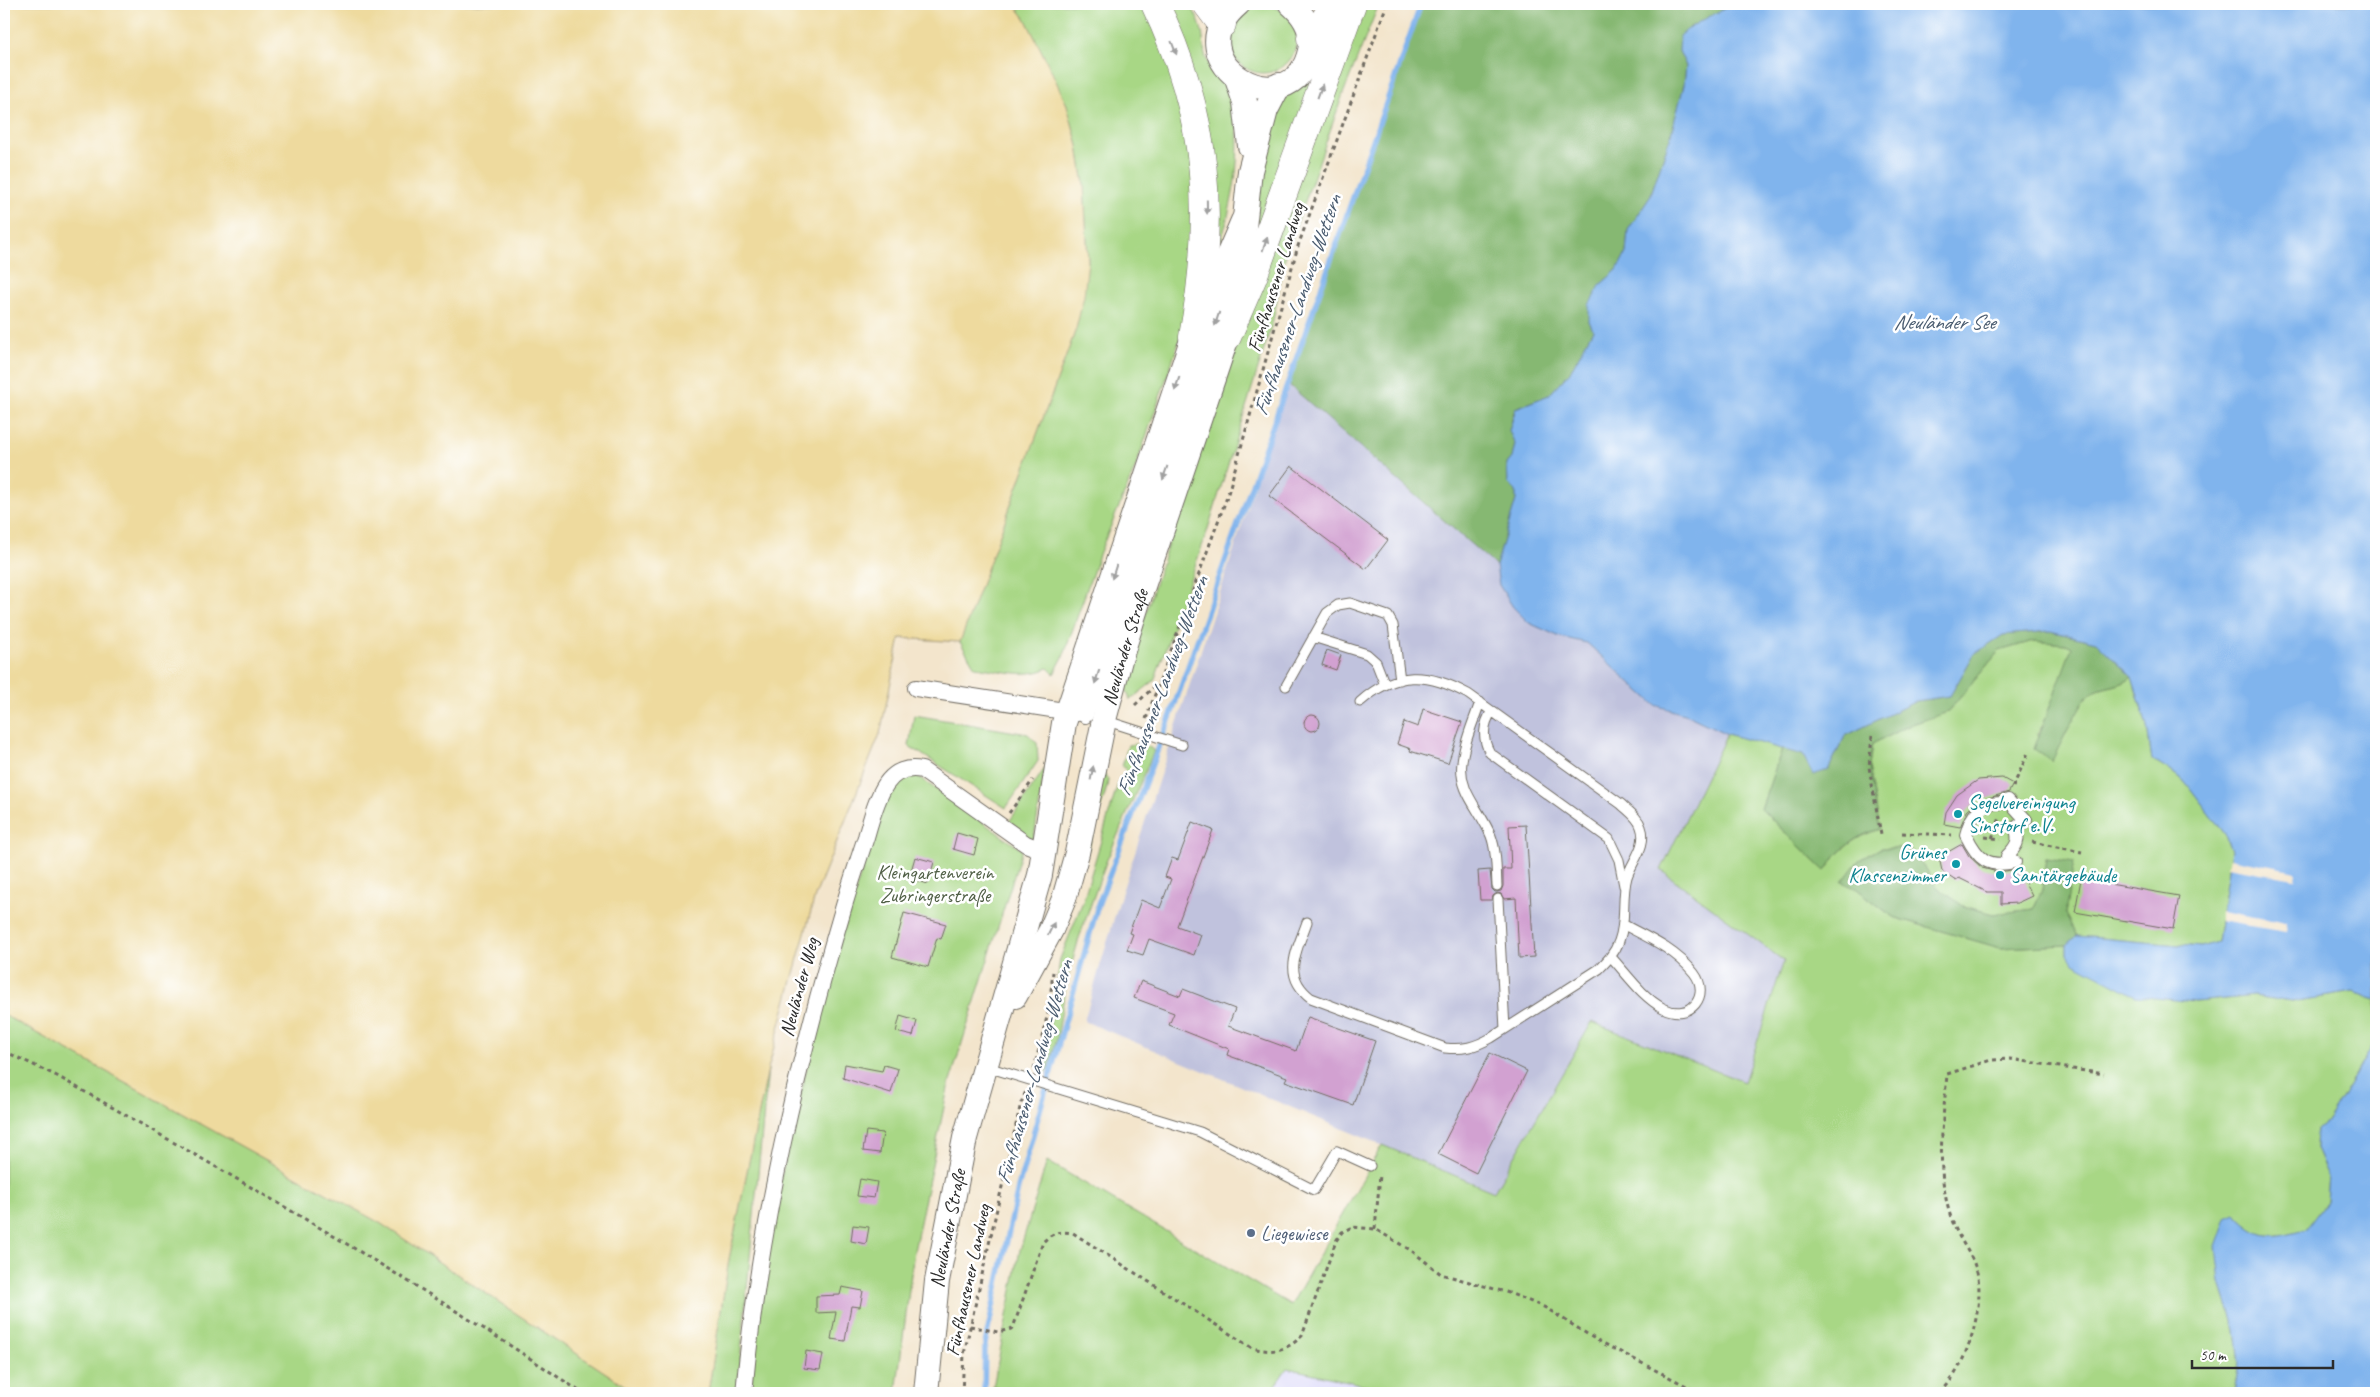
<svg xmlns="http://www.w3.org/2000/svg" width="2380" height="1397" font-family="Caveat,sans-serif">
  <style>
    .built { fill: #d9d7f8 }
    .industrial { fill: #c0c2dd }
    .green { fill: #a8d785; stroke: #6a8158 }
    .forest { fill: #86b872; stroke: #58724e }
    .sand { fill: #eeda9e; stroke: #8c8264 }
    .water { fill: #80b4ed; stroke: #56708c }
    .pier { fill: #f3e5cc }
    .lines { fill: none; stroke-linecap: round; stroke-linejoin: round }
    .stream { stroke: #80b4ed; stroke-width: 5.5 }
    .building { fill: #d2a1d1 }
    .service-casing { stroke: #716c63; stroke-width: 11 }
    .pedestrian-casing { stroke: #716c63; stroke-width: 14 }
    .minor-casing { stroke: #716c63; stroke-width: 18 }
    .secondary-casing { stroke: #716c63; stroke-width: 26 }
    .motorway-casing { stroke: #716c63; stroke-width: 29 }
    .path { stroke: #716c63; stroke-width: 3; stroke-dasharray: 4 4; stroke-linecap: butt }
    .service { stroke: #fff; stroke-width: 9 }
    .pedestrian { stroke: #fff; stroke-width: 12 }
    .minor { stroke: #fff; stroke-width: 16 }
    .secondary { stroke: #fff; stroke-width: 24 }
    .motorway { stroke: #fff; stroke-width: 28 }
    .oneway { fill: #a0a0a0 }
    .culture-dot { fill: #0f9aa8; stroke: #fff; stroke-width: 2 }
    .service-dot { fill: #5c6f8a; stroke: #fff; stroke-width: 2 }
    .labels { text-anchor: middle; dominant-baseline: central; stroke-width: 5; stroke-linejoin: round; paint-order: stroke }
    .street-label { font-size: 20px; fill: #2b2b2b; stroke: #fff }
    .culture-label { font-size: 20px; fill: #0d838f; stroke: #fff; text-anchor: start }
    .park-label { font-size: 20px; fill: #505f46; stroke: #fff }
    .service-label { font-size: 20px; fill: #4e5e75; stroke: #fff; text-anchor: start }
    .water-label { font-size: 21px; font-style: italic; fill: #495b6f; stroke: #fff }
  </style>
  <rect width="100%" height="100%" fill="#fff"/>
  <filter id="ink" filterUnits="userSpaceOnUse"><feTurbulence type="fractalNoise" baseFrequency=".02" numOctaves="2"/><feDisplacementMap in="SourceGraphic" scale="10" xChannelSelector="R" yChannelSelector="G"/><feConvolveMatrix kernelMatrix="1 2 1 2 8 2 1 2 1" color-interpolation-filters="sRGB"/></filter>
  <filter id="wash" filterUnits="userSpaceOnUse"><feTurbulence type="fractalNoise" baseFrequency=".0096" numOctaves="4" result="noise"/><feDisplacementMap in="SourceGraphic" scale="20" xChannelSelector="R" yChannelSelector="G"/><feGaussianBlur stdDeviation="1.12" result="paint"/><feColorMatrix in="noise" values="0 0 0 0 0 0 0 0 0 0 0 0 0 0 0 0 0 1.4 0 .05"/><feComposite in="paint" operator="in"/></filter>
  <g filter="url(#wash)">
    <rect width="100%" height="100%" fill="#f3e5cc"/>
    <path class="built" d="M1287,1368l115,25h-132z"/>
    <path class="industrial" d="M1288,384l208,182 3,19 61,52 27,6 68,62 32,10 40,19 -66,136 123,91 -40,122 -152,-61 -98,170 -410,-171 37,-126z"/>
    <path class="green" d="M1014,4h132l19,44 33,128 -13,149 -49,141 -36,86 -37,105 -9,17 -6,-6c-22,11 -49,2 -73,-1l-15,-25 116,-313 12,-67 -4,-77 -6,-39 -11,-41 -42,-87z
      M1164,4h26c5,9 10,18 12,28 2,8 1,17 4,26 6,15 20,24 25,38 16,47 1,113 -14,158l2,-19 -2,-43z
      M1360,4h19l-36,90 -58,164 -12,63 -67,214 -38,107 -14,39 -24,19 -6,-17c70,-230 154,-454 236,-679z
      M1229 39a34 34 0 1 1 68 0a34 34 0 1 1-68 0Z
      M1319,71l-62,161 -2,-7c4,-39 5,-90 25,-124 7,-12 27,-23 39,-30z
      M2033,641l33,3 7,3c-13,29 -20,59 -35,87l8,22 5,5c9,-14 28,-58 38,-66 12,-10 32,-7 43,-18l15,49 5,34 32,20 41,54 6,17 -14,91 -16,5 -124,-11 -12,-22 8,-52 -27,-4 -4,32 -9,19 -39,5 -31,-8 -28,-20 -9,-17 -17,-21h-28l-22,12 -16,22 14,7 36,28 107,31 67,-3v9l128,48 59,-6 38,6 61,-10 23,7v41l-48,80 -11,9 -1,20 12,27 -2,26 -20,28c-36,7 -43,12 -71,-16l-15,69 15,47 4,33 -5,30h-832l-115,-25 -17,25h-210l-67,-6 27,-137 27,-89 244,144 91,-160 112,47 98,-170 152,60 40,-121 -123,-91 66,-136 55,15 -21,60 64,62c17,-23 27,-33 55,-42l-11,-62 3,-23 40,-20 36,-12 51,-61z
      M914,715l114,19 9,9 1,18 -32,47 -97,-62z
      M1137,744l12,3 5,4 -48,111 -27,76 -13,47 -9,54 -9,30 -4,5 -5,-1 15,-68 6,-46 23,-58 37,-124 3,1 3,-10 -4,-1 6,-22z
      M1045,768l-11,70 -3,1 -24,-14z
      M1104,773l4,7 -1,7 -23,76z
      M905,776h12l105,74 -74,238 -34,163 -18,142h-146l21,-172 55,-235 54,-174 15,-28z
      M4,1015l376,208 256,170h-632z
      M768,1069l-31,324h-29l21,-134z"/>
    <path class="forest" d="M1421,4h311l-19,12 -23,11 -11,24 7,15 -2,19 -14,53 -20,59 -22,33 -2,23 -9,17 -16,14 -12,37 4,9 -23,42 -21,23 -34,13 -6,23 6,13 -3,14 -5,6 1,19 8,8v9l-20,66 -208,-182z
      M2050,631l46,11 36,35c-11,11 -31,8 -43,18 -8,6 -31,54 -37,66l-18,-12 38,-102 -6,-3 -33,-3 -34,10 -51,61 -36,12 -40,20 -3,23 11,62c-29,9 -37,18 -55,42l-64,-62 21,-60 21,6 25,15 17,-34 71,-35 34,-5 24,-42 29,-19z
      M1881,848h28l17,21 10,17 27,20 31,8 39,-5 9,-19 4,-32 28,4 -9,52 12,22 -10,9 -67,3 -107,-31 -36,-28 -15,-7 17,-22z"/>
    <path class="sand" d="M4,4h1010l11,14 26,52 16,35 11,41 6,39 4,76 -4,35 -8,33 -116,313 -60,-4 -20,96 -65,162 -47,173 -39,190 -21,134h-72l-256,-170 -376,-208z"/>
    <path class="water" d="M1732,4h644v995l-23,-7 -61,10 -38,-6 -59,6 -59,-6 -62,-33 -7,-9v-9l10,-9 124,11 16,-5 14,-91 -6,-17 -41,-54 -32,-20 -5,-34 -15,-49 -36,-35 -46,-11 -47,4 -29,19 -24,42 -34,5 -71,35 -17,34 -15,5 -10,-20 -76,-21 -40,-19 -32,-10 -68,-62 -27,-6 -31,-14 -16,-16 -14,-22 -3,-19 20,-66v-9l-8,-8 -1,-19 5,-6 3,-14 -6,-13 7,-23 33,-13 21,-23 23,-42 -4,-9v-16l12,-21 16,-14 9,-17 2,-23 22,-33 20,-59 14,-53 2,-19 -7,-15 1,-15c14,-14 35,-21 52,-32z
      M2376,1040v353h-142l5,-30 -4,-33 -15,-47 -4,-37 10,-28 9,-4c27,27 36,24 71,15l20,-27 2,-26 -12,-27 1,-20 11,-9z"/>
    <path class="pier" d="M2229,858l67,13 -1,8 -68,-12z
      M2221,911l66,12 -1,9 -66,-11z"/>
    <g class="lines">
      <path class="stream" d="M984,1393l1,-49 33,-156 80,-283 73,-190 250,-711"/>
    </g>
    <g id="blocks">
      <path class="building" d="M1291,466l97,74 -22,29 -97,-73z
        M1327,650l14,5 -5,15 -14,-5z
        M1423,709l39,13 -14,41 -38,-12 1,-2 -14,-5 7,-22 14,5z
        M1304 723a8 8 0 1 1 16 0a8 8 0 1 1-16 0Z
        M2002,778l11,6 -4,8 -31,9 -11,10 -7,16 -16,-3 2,-12 11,-17 21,-15z
        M1192,822l21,8 -36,96 24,9 -7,20 -45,-16 -6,16 -16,-5 6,-16 -4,-1 12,-33 19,8 11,-29 -6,-2 7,-19 6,2z
        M1526,825l8,132 -15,1 -3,-60 -12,1 -3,-5 -4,-1 -4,3 -1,4h-12l-2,-29 12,-1 2,19 3,3 6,-1 2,-5v-17h8l-2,-43z
        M957,833l21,6 -4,16 -21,-6z
        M1962,844l7,12 13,12 16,4 20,-3 14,27 -15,7 -16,1v-12h-14l-28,-14 -3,2 -14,-9 -3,-14z
        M915,857l19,5 -6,22 -19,-6z
        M2081,879l98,17 -6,33 -98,-17z
        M904,913l42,11 -5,15 -4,-1 -9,29 -36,-10z
        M1141,981l39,15 3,-7 52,20 -7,17 68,25 12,-34 67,24 -22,64 -68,-24 2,-4 -60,-22 2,-6 -60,-24 5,-12 -40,-15z
        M900,1016l17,5 -4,15 -17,-4z
        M1490,1053l37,18 -51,102 -38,-19z
        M845,1064l37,7 2,-6 14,4 -7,24 -48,-15z
        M866,1131l17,2 -3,20 -17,-2z
        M860,1179l17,3 -3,16 -17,-2z
        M853,1225l16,2 -3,17 -15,-3z
        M842,1287l21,4 -3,16 -9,-1 -6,35 -14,-2 5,-27 -20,1v-17l24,-1z
        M806,1351l17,3 -3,16 -16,-2z"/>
    </g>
  </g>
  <g filter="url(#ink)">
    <use href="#blocks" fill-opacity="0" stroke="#716c63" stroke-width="1"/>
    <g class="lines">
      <defs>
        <path id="service" d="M1313,637l54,17 9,8 9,23
          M1286,686l41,-73 11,-8 12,-2 38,13 5,9 7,55
          M1480,702c-6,19 -16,39 -18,60 -4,30 19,48 29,74 6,16 5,34 6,50
          M1492,711c-9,13 -10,28 -2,42l119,86 10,21 5,26
          M1104,720l78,25
          M1498,899l7,130
          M1307,922c-10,29 -26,53 4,76l134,50c18,2 30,-1 46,-10l108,-69c8,-8 16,-16 20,-28 8,-21 2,-43 8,-64 5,-16 21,-32 14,-50 -3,-10 -13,-16 -20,-23l-153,-110c-40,-22 -72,-24 -108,8
          M1611,957c16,17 31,40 52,51 28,14 48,-13 31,-35 -18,-23 -45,-35 -70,-48
          M987,1067l213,65 114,58 23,-39 33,15"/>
        <path id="pedestrian" d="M2008,800l18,20 -11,8c6,12 1,19 -8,28l8,6c-27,6 -37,-2 -49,-27 5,-21 15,-33 38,-32z"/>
        <path id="minor" d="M916,688l161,25
          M1085,715l141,-429
          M744,1393c15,-165 52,-325 99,-484 7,-24 15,-48 23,-72 5,-17 10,-38 20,-53 9,-13 21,-17 36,-14l104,74 18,7"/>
        <g id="secondary">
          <path d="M1238,4c-69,59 54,127 72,47 4,-19 -5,-35 -19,-47"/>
          <path d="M1237,79l8,23 5,44"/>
          <path id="s1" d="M1015,996l36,-66 13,-31 13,-46 27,-133 16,-60 21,-68 86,-255 12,-62 11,-104 16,-61 13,-25"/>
          <path id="s2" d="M926,1393l11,-112 28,-143 75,-263 24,-152 129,-386 50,-116"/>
        </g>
        <path id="motorway" d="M1155,4c54,113 60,212 38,333
          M1207,4l15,20
          M1311,38l10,-11 13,-23
          M1227,337l26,-60 99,-273"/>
      </defs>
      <use href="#service" class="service-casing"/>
      <use href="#pedestrian" class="pedestrian-casing"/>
      <use href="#minor" class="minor-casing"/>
      <use href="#secondary" class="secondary-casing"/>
      <use href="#motorway" class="motorway-casing"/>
      <path class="path" d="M1135,705l25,-24
        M1146,719l81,-222 71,-251 89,-242
        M1872,736l-3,31 12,68
        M2013,787l15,-34
        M1009,813l24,-33
        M1902,833l50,2
        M1985,837l16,2
        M1992,838l8,-20
        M2032,842l50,10
        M4,1051l53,25c178,101 356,203 525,317
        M1034,1069l15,-60 4,-37
        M1375,1229l5,-54
        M970,1326l28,6 13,-3 3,-4 29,-83c10,-10 16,-11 30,-9l179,115c21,5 34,3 50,-12l34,-95 6,-9 10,-5 23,2 37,22 29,23 68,19 37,15 49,31 105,54
        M962,1393l2,-39 57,-251 5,-12
        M1940,1393c27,-25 48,-93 35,-127 -5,-14 -16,-27 -21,-41 -5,-11 -8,-25 -10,-37 -6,-37 0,-76 3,-114l44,-14 19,-1 94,15"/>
      <use href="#service" class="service"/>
      <use href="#pedestrian" class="pedestrian"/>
      <use href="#minor" class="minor"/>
      <use href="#secondary" class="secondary"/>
      <use href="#motorway" class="motorway"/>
    </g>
    <defs><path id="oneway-solid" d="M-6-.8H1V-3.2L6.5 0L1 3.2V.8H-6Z" transform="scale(1.25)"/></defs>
    <g class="oneway">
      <use href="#oneway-solid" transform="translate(1174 48) rotate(69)"/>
      <use href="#oneway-solid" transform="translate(1320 91) rotate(-70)"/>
      <use href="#oneway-solid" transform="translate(1207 207) rotate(89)"/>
      <use href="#oneway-solid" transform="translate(1265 244) rotate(-70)"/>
      <use href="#oneway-solid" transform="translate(1217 319) rotate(108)"/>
      <use href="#oneway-solid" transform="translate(1177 384) rotate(109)"/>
      <use href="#oneway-solid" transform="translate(1165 473) rotate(109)"/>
      <use href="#oneway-solid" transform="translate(1114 572) rotate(108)"/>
      <use href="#oneway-solid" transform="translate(1097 677) rotate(108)"/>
      <use href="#oneway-solid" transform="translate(1092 773) rotate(-79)"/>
      <use href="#oneway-solid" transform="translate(1051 929) rotate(-64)"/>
    </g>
  </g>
  <g class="culture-dot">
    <circle cx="1958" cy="814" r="5"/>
    <circle cx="1956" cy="864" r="5"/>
    <circle cx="2000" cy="875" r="5"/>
  </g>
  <circle class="service-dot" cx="1251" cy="1233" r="5"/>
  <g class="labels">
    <g class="street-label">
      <text transform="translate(1276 277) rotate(-73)">Fünfhausener Landweg</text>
      <text stroke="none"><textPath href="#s1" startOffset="368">Neuländer Straße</textPath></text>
      <text transform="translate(799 987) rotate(-75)">Neuländer Weg</text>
      <text stroke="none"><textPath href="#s2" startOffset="166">Neuländer Straße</textPath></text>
      <text transform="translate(968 1280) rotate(-78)">Fünfhausener Landweg</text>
    </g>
    <g class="culture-label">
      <text x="1968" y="802">Segelvereinigung<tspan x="1968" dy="23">Sinstorf e.V.</tspan></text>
      <text x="1946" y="852" text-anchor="end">Grünes<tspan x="1946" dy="23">Klassenzimmer</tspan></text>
      <text x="2010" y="875">Sanitärgebäude</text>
    </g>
    <g class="park-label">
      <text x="935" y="872">Kleingartenverein<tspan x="935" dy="23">Zubringerstraße</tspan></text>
    </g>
    <g class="service-label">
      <text x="1261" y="1233">Liegewiese</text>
    </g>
    <g class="water-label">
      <text transform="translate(1297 305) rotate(-71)">Fünfhausener-Landweg-Wettern</text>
      <text x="1944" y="322">Neuländer See</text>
      <text transform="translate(1162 686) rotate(-70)">Fünfhausener-Landweg-Wettern</text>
      <text transform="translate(1034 1072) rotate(-74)">Fünfhausener-Landweg-Wettern</text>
    </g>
  </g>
  <rect width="2380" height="1397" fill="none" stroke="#fff" stroke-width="20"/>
  <path d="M2192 1360v8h141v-8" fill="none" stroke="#2b2b2b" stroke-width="2.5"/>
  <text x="2200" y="1360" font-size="15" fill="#2b2b2b" stroke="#ffffff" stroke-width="4" paint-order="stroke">50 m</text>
</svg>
